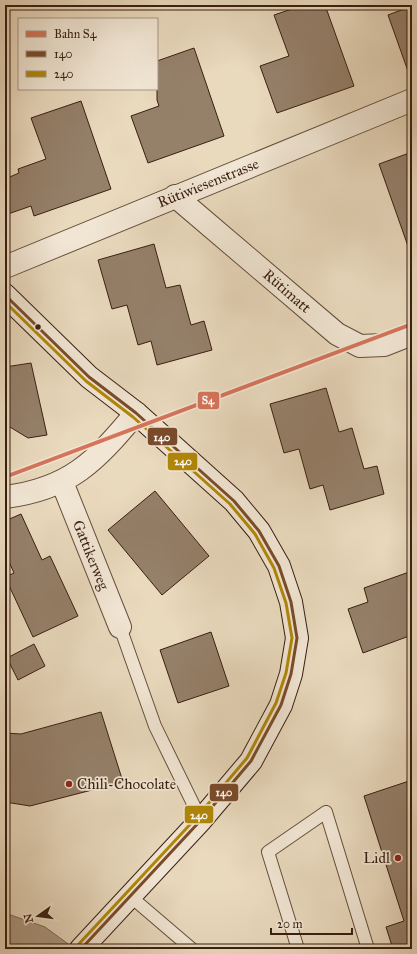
<svg xmlns="http://www.w3.org/2000/svg" width="417" height="954" font-family="'IM FELL Great Primer',serif">
  <style>
    .water { fill: #ad9a83; stroke: #7f6955 }
    .building { fill: #95806a; stroke: #391f11 }
    .lines { fill: none; stroke-linecap: round; stroke-linejoin: round }
    .service-casing { stroke: #654e3c; stroke-width: 14 }
    .minor-casing { stroke: #654e3c; stroke-width: 24 }
    .secondary-casing { stroke: #391f11; stroke-width: 24 }
    .service { stroke: #f1e6d4; stroke-width: 12 }
    .minor { stroke: #f1e6d4; stroke-width: 22 }
    .secondary { stroke: #f1e6d4; stroke-width: 22 }
    .bus-1-casing { stroke: #f1e6d4; stroke-width: 6 }
    .bus-2-casing { stroke: #f1e6d4; stroke-width: 6 }
    .bus-1 { stroke: #7a4b2a; stroke-width: 3 }
    .bus-2 { stroke: #b08707; stroke-width: 3 }
    .rail-1-casing { stroke: #f1e6d4; stroke-width: 7 }
    .rail-1 { stroke: #d5745b; stroke-width: 4 }
    .bus-dot { fill: #391f11; stroke: #f1e6d4; stroke-width: 1.5 }
    .poi-dot { fill: #8f2418; stroke: #f1e6d4; stroke-width: 1.5 }
    .labels { text-anchor: middle; dominant-baseline: central; stroke-width: 3.5; stroke-linejoin: round; paint-order: stroke }
    .street-label { font-size: 15px; fill: #391f11; stroke: #f1e6d4 }
    .poi-label { font-size: 15px; fill: #391f11; stroke: #f1e6d4; text-anchor: start }
    .line-badge { stroke: #f1e6d4; stroke-width: 1.5 }
    .badge-label { font-size: 11px; text-anchor: middle; font-weight: bold; fill: #fff }
  </style>
  <rect width="100%" height="100%" fill="#e9d9bd"/>
  <filter id="stains"><feTurbulence type="fractalNoise" baseFrequency=".005" numOctaves="4"/><feColorMatrix values="0 0 0 0 .2 0 0 0 0 .09 0 0 0 0 .02 0 0 0 .5 -.17"/></filter>
  <radialGradient id="worn" r=".72"><stop offset=".6" stop-color="#630" stop-opacity="0"/><stop offset="1" stop-color="#630" stop-opacity=".3"/></radialGradient>
  <path class="water" d="M5,913l40,14 30,22h-70z"/>
  <path class="building" d="M304,5h21l29,81 -77,27 -17,-47 29,-10 -15,-41z
    M412,6v68h-3l-21,-59z
    M194,48l30,88 -76,27 -17,-47 28,-10 -2,-6v-39z
    M81,101l30,88 -77,27 -3,-10 -26,9v-36l14,-6 -1,-4 28,-10 -15,-41z
    M412,152v97h-3l-30,-85z
    M154,244l12,44 14,-3 11,40 13,-4 8,29 -55,15 -6,-24 -13,4 -11,-40 -15,4 -14,-49z
    M31,363l16,72 -19,3 -23,-14v-57z
    M326,388l13,44 13,-4 12,41 13,-3 7,28 -54,16 -7,-25 -13,4 -11,-40 -15,4 -14,-49z
    M155,491l54,65 -47,39 -54,-65z
    M21,514l21,46 8,-4 28,60 -45,21 -28,-60 9,-4 -9,-20v-32z
    M412,571v64l-49,18 -15,-44 20,-7 -4,-14z
    M211,632l18,54 -51,17 -18,-53z
    M34,644l11,22 -27,14 -11,-22z
    M101,712l22,70 -93,24 -25,-4v-69l16,1z
    M412,780v169h-19l-7,-22 18,-6 -40,-125z"/>
  <g class="lines">
    <defs>
      <path id="service" d="M120,627l35,99 46,94
        M130,896l62,53
        M298,949l-30,-97 58,-40 42,137"/>
      <path id="minor" d="M175,196l162,138 23,12 24,-1 28,-11
        M5,267l407,-167
        M62,482l58,145
        M5,497c65,-8 91,-36 131,-84"/>
      <path id="secondary" d="M5,295l84,82 47,36 98,88 25,30 20,35 12,36 6,36 -6,36 -10,31 -30,56 -50,59 -120,129"/>
    </defs>
    <use href="#service" class="service-casing"/>
    <use href="#minor" class="minor-casing"/>
    <use href="#secondary" class="secondary-casing"/>
    <use href="#service" class="service"/>
    <use href="#minor" class="minor"/>
    <use href="#secondary" class="secondary"/>
    <defs>
      <path id="bus-1" d="M5,295l84,82 47,36 98,88 25,30 20,35 12,36 6,36 -6,36 -10,31 -30,56 -50,59 -120,129"/>
      <path id="bus-2" d="M5,302l81,79 47,36 97,87 25,30 19,34 12,35 6,35 -6,35 -10,30 -29,55 -50,59 -120,129"/>
    </defs>
    <use href="#bus-1" class="bus-1-casing"/>
    <use href="#bus-2" class="bus-2-casing"/>
    <use href="#bus-1" class="bus-1"/>
    <use href="#bus-2" class="bus-2"/>
    <defs>
      <path id="rail-1" d="M5,477l407,-153"/>
    </defs>
    <use href="#rail-1" class="rail-1-casing"/>
    <use href="#rail-1" class="rail-1"/>
  </g>
  <circle class="bus-dot" cx="38" cy="327" r="3.5"/>
  <g class="poi-dot">
    <circle cx="69" cy="784" r="4"/>
    <circle cx="398" cy="858" r="4"/>
  </g>
  <g class="labels">
    <g class="street-label">
      <text transform="translate(208 183) rotate(-22)">Rütiwiesenstrasse</text>
      <text transform="translate(287 291) rotate(41)">Rütimatt</text>
      <text transform="translate(91 555) rotate(68)">Gattikerweg</text>
    </g>
    <g class="poi-label">
      <text x="77" y="784">Chili-Chocolate</text>
      <text x="390" y="858" text-anchor="end">Lidl</text>
    </g>
  </g>
  <g class="line-badge">
    <rect x="197" y="391" width="23" height="19" rx="4" fill="#d5745b"/>
    <rect x="147" y="427" width="31" height="19" rx="4" fill="#7a4b2a"/>
    <rect x="167" y="452" width="31" height="19" rx="4" fill="#b08707"/>
    <rect x="209" y="783" width="30" height="19" rx="4" fill="#7a4b2a"/>
    <rect x="184" y="805" width="30" height="19" rx="4" fill="#b08707"/>
  </g>
  <g class="badge-label">
    <text x="208" y="404">S4</text>
    <text x="162" y="441">140</text>
    <text x="183" y="465">240</text>
    <text x="224" y="796">140</text>
    <text x="199" y="819">240</text>
  </g>
  <rect width="417" height="954" fill="none" stroke="#e9d9bd" stroke-width="20"/>
  <rect x="6" y="6" width="405" height="942" fill="none" stroke="#391f11" stroke-width="2"/>
  <rect x="10" y="10" width="397" height="934" fill="none" stroke="#391f11"/>
  <rect x="18" y="18" width="140" height="72" fill="#f1e6d4" stroke="#a79686"/>
  <rect x="26" y="31" width="20" height="6" fill="#d5745b" stroke="#a79686"/>
  <text x="54" y="38" font-size="12" fill="#391f11">Bahn S4</text>
  <rect x="26" y="51" width="20" height="6" fill="#7a4b2a" stroke="#a79686"/>
  <text x="54" y="58" font-size="12" fill="#391f11">140</text>
  <rect x="26" y="71" width="20" height="6" fill="#b08707" stroke="#a79686"/>
  <text x="54" y="78" font-size="12" fill="#391f11">240</text>
  <g transform="translate(38 916) rotate(256)" stroke="#f1e6d4" stroke-width="3" paint-order="stroke">
  <path d="M0-3L7 15L0 10L-7 15Z" fill="#391f11"/>
  <text y="-6" font-size="11" font-weight="bold" text-anchor="middle" fill="#391f11">N</text>
  </g>
  <path d="M271 928v6h81v-6" fill="none" stroke="#391f11" stroke-width="2"/>
  <text x="277" y="928" font-size="12" fill="#391f11" stroke="#f1e6d4" stroke-width="3" paint-order="stroke">20 m</text>
  <rect width="100%" height="100%" filter="url(#stains)"/>
  <rect width="100%" height="100%" fill="url(#worn)"/>
</svg>
